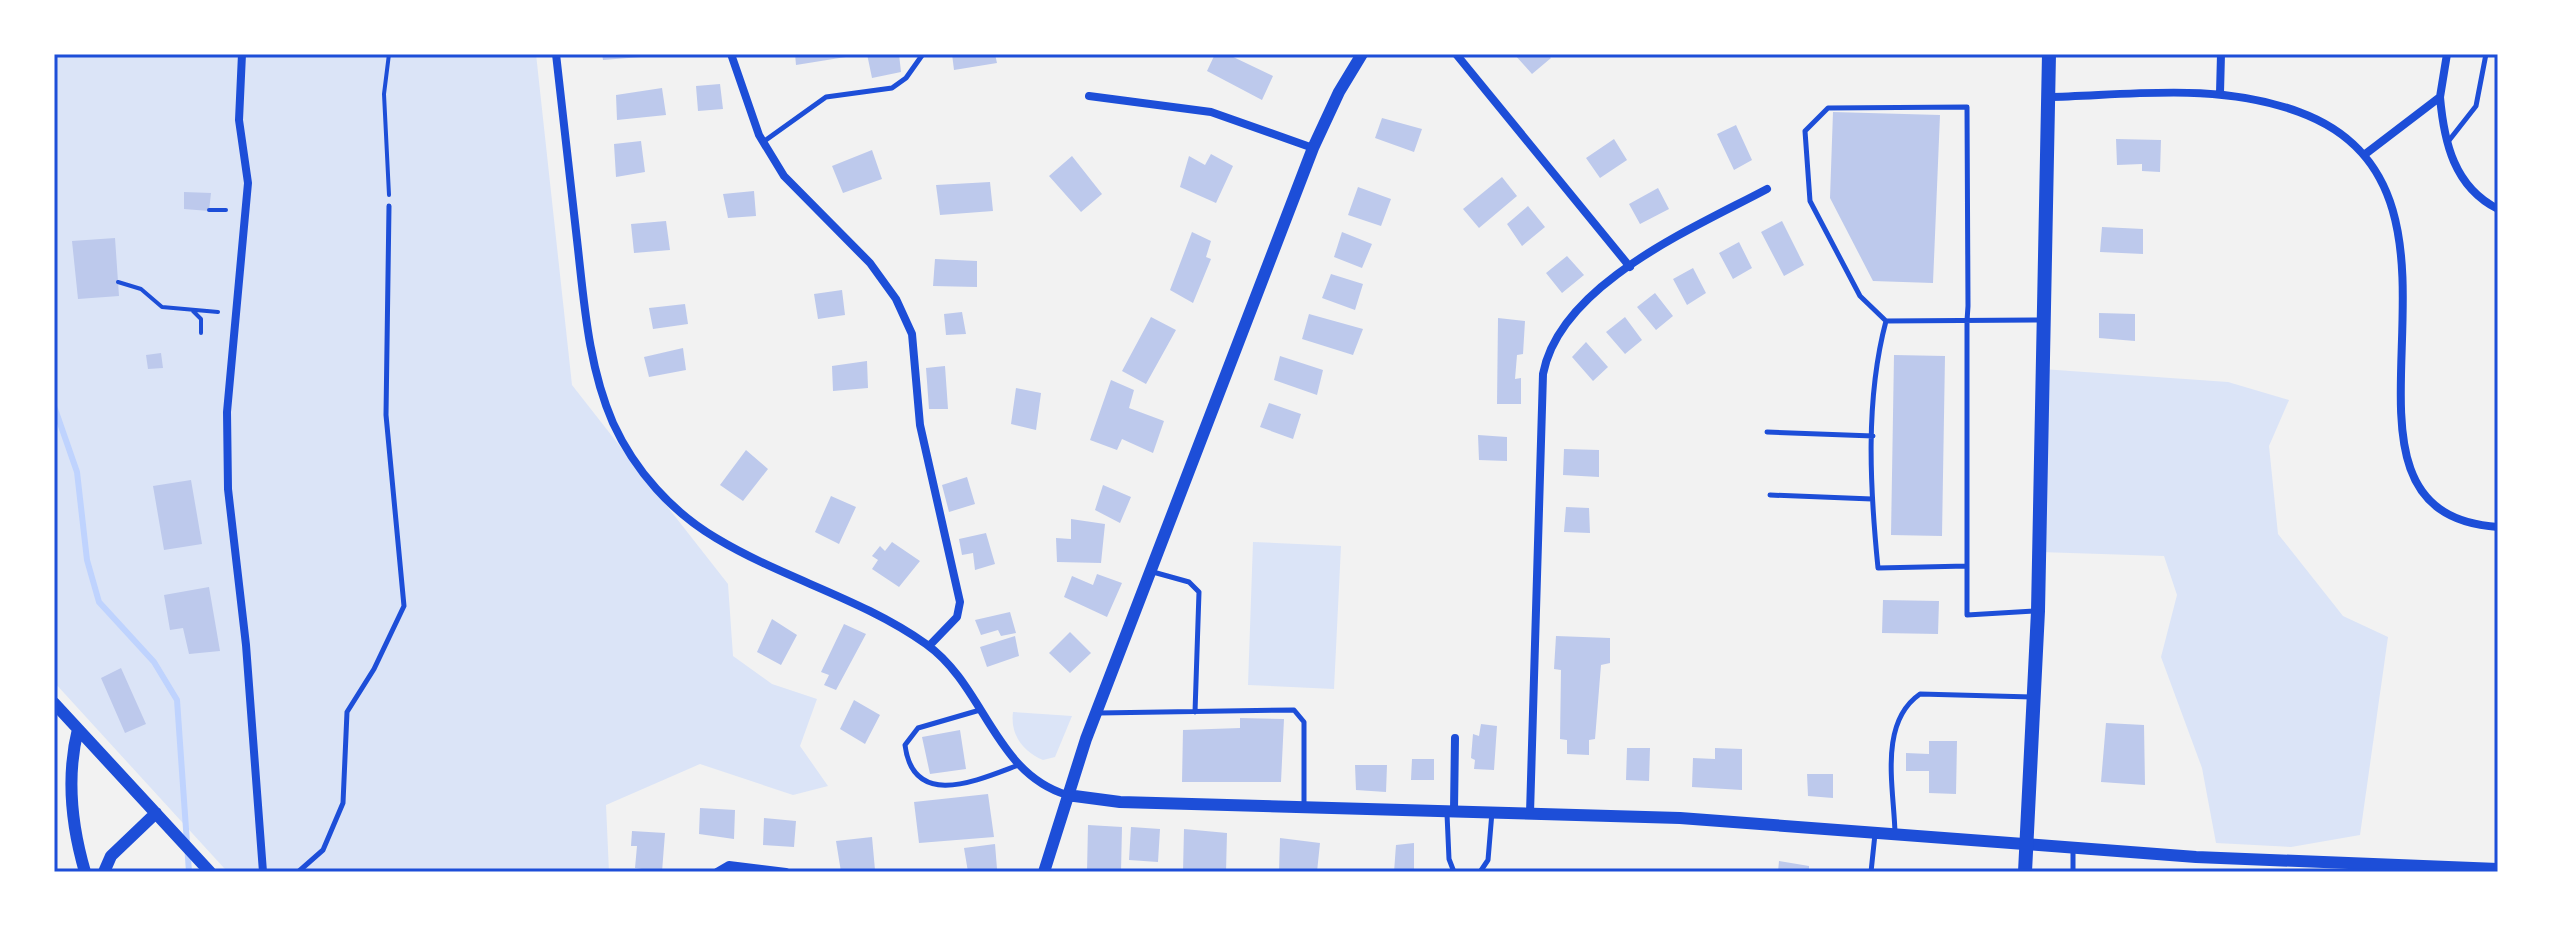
<svg xmlns="http://www.w3.org/2000/svg" width="2552" height="926" font-family="Roboto,sans-serif">
  <style>
    .green { fill: #dbe4f7 }
    .lines { fill: none; stroke-linecap: round; stroke-linejoin: round }
    .stream { stroke: #bfd3fe; stroke-width: 6 }
    .building { fill: #bdc9ec }
    .path { stroke: #1d4ed8; stroke-width: 4 }
    .service { stroke: #1d4ed8; stroke-width: 5 }
    .minor { stroke: #1d4ed8; stroke-width: 8 }
    .tertiary { stroke: #1d4ed8; stroke-width: 12 }
    .primary { stroke: #1d4ed8; stroke-width: 14 }
    .neatline { fill: none; stroke: #1d4ed8; stroke-width: 3 }
  </style>
  <rect width="100%" height="100%" fill="#f2f2f2"/>
  <path class="green" d="M54,54h482l36,331 156,199 5,72 39,28 45,15 -17,47 28,40 -35,9 -93,-31 -94,41 3,67h-380l-5,-4 -170,-186z
    M2042,369l186,13 61,18 -20,46 9,88 65,82 45,21 -28,198 -69,12 -75,-4 -14,-75 -41,-111 16,-62 -13,-39 -125,-4z
    M1253,542l88,4 -7,143 -86,-4z
    M1013,712l59,4 -17,41 -12,3c-20,-9 -33,-25 -30,-48z"/>
  <g class="lines">
    <path class="stream" d="M54,406l23,66 10,88 12,42 55,60 23,38 12,172"/>
  </g>
  <path class="building" d="M602,54h39v3l-38,3z
    M795,54h57v2l-56,9z
    M867,54h32l2,18 -29,6z
    M952,54h43l2,9 -43,7z
    M1215,54h12l46,22 -11,24 -55,-29z
    M1514,54h33l4,4 -19,16z
    M720,84l3,25 -25,2 -2,-25z
    M662,88l4,27 -49,5 -1,-25z
    M1833,112l107,3 -7,168 -60,-2 -43,-83z
    M1382,118l40,11 -8,23 -39,-14z
    M1736,125l16,35 -18,10 -17,-36z
    M1614,139l13,21 -27,18 -14,-20z
    M2116,139l45,1 -1,32 -18,-1v-7l-25,1z
    M641,141l4,31 -29,5 -2,-33z
    M872,150l10,29 -39,14 -11,-27z
    M1211,154l22,12 -17,37 -36,-16 9,-31 16,9z
    M1072,156l30,38 -21,18 -32,-36z
    M1502,177l15,19 -38,32 -16,-19z
    M990,182l3,29 -53,4 -4,-30z
    M1358,187l33,12 -10,27 -33,-11z
    M1658,188l11,21 -29,15 -11,-20z
    M754,191l2,25 -28,2 -5,-24z
    M184,192l27,1 -2,18 -25,-2z
    M1528,206l17,21 -23,19 -15,-22z
    M666,221l4,29 -36,3 -3,-29z
    M1782,221l22,44 -20,11 -23,-44z
    M2102,227l41,2v25l-43,-2z
    M1192,232l19,9 -5,16 5,2 -18,44 -23,-13z
    M1342,232l30,12 -10,24 -28,-11z
    M115,238l4,58 -41,3 -6,-58z
    M1739,242l13,26 -19,11 -14,-26z
    M1567,256l17,19 -22,18 -16,-20z
    M935,259l42,2v26l-44,-1z
    M1693,268l13,25 -19,12 -14,-26z
    M1331,274l32,10 -8,26 -33,-12z
    M842,290l3,25 -27,4 -4,-25z
    M1655,293l18,23 -17,14 -19,-23z
    M685,304l3,20 -35,5 -4,-21z
    M962,312l4,22 -20,1 -2,-21z
    M2099,313l36,1v27l-36,-3z
    M1309,314l54,15 -10,26 -51,-16z
    M1151,317l25,13 -30,54 -24,-13z
    M1625,317l17,23 -17,14 -19,-22z
    M1498,318l27,3 -2,33 -6,1 -2,24 6,-1v26h-24z
    M1586,342l22,25 -15,14 -21,-24z
    M683,348l3,22 -37,7 -5,-20z
    M161,353l2,15 -15,1 -2,-14z
    M1894,355l51,1 -3,180 -51,-1z
    M1280,356l43,14 -6,25 -43,-15z
    M867,361l1,27 -35,3 -1,-25z
    M945,366l3,43h-19l-3,-41z
    M1111,380l23,10 -5,18 35,13 -11,32 -31,-14 -5,11 -27,-10z
    M1016,388l25,5 -5,37 -25,-6z
    M1269,403l32,11 -8,25 -33,-12z
    M1478,435l29,2v24l-28,-1z
    M1564,449l35,1v27l-36,-2z
    M746,450l22,19 -25,32 -23,-16z
    M967,477l8,27 -26,8 -7,-27z
    M191,480l11,64 -38,6 -11,-64z
    M1103,485l28,12 -11,26 -25,-13z
    M831,496l25,11 -17,37 -24,-12z
    M1566,507l23,1 1,25 -26,-1z
    M1071,519l34,5 -4,39 -44,-1 -1,-24 15,1z
    M986,533l9,31 -20,6 -2,-17 -11,2 -3,-16z
    M892,542l28,19 -21,26 -27,-18 6,-9 -6,-4 8,-10 5,5z
    M1097,574l25,9 -15,34 -43,-20 8,-21 21,9z
    M209,587l11,64 -31,3 -6,-26 -13,2 -6,-35z
    M1883,600l56,1 -1,33 -56,-1z
    M1010,612l6,21 -15,3 -3,-6 -17,5 -6,-15z
    M772,619l25,16 -16,30 -24,-13z
    M844,624l22,10 -30,56 -12,-5 5,-10 -8,-3z
    M1070,632l21,21 -21,20 -21,-20z
    M1015,636l4,20 -32,11 -7,-20z
    M1556,636l54,2v25l-9,2 -6,74 -6,1v15l-22,-1v-14l-7,-1 1,-69 -7,-1z
    M121,668l25,56 -21,9 -24,-55z
    M854,700l26,15 -15,29 -25,-15z
    M1240,718l44,1 -3,63h-99l1,-52 57,-2z
    M2106,723l38,2 1,60 -44,-3z
    M1481,724l16,2 -3,44 -20,-1 1,-9 -4,-2 2,-24 6,2z
    M960,730l6,39 -36,5 -8,-37z
    M1929,741h28l-1,53 -27,-1v-22h-23v-18l23,1z
    M1627,748h23l-1,33 -23,-1z
    M1715,748l27,1v41l-50,-3 1,-29 22,1z
    M1412,759h22v21h-23z
    M1355,765h32l-1,27 -30,-2z
    M1807,774h26v24l-25,-2z
    M988,794l6,43 -75,6 -5,-41z
    M700,808l35,2 -1,29 -35,-5z
    M764,818l32,3 -2,26 -31,-2z
    M1088,825l34,2 -1,45h-34z
    M1131,827l29,2 -2,33 -29,-2z
    M1184,829l43,4 -1,39h-43z
    M632,831l33,2 -3,39 -27,-4 2,-22h-6z
    M872,837l3,33 -34,2 -5,-31z
    M1280,838l40,5 -3,29h-38z
    M1414,843v29h-20l2,-27z
    M995,844l2,25 5,3h-34l-4,-24z
    M1779,861l30,5v6h-31z"/>
  <g class="lines">
    <path class="path" d="M389,195l-5,-101 5,-40
      M209,210h17
      M118,282l23,7 21,18 56,5
      M193,311l8,8v14"/>
    <path class="service" d="M763,142l63,-45 66,-9 14,-10 17,-24
      M2447,143l29,-37 10,-52
      M1886,321c-21,79 -16,167 -8,247l89,-2
      M1767,432l106,4
      M1770,495l102,4
      M1153,572l36,10 10,10 -4,120
      M2035,611l-68,4v-294l1,-15 -1,-199 -139,1 -23,23 5,70 50,95 26,25 156,-1
      M980,710l-62,18 -13,17c8,64 71,36 111,21
      M1099,713l195,-3 10,12v82
      M1447,814l2,45 5,13
      M1895,833c-1,-45 -17,-110 25,-139l112,3
      M298,872l25,-22 20,-47 4,-91 27,-43 30,-63 -18,-191 3,-209
      M1480,872l8,-12 4,-48
      M1871,872l4,-38
      M2073,872v-23"/>
    <path class="minor" d="M242,54l-3,66 9,63 -21,229 1,77 18,156 17,227
      M556,54c7,62 14,124 21,186 7,61 11,126 36,183 22,48 59,89 103,115 68,41 145,60 210,106 59,42 68,129 141,151
      M731,54l28,81 25,41 86,87 26,36 16,35 8,91 40,177 -3,15 -28,29
      M1456,54l174,213
      M2220,93l1,-39
      M1089,96l122,16 102,36
      M2047,97c84,-2 172,-15 252,15 216,79 -8,401 199,415
      M2440,97c4,45 14,90 58,112
      M2364,155l76,-58 7,-43
      M1454,810l1,-72
      M1530,813l13,-439c17,-90 151,-146 224,-185
      M717,872l12,-7 57,7"/>
    <path class="tertiary" d="M54,703l156,169
      M78,729c-12,48 -7,95 7,143
      M1067,795l53,7 560,16 516,39 302,12
      M104,872l7,-16 45,-43
      M1044,872l42,-133 227,-591 26,-56 23,-38"/>
    <path class="primary" d="M2025,872l13,-261 11,-557"/>
  </g>
  <rect width="2552" height="926" fill="none" stroke="#ffffff" stroke-width="112"/>
  <rect x="56" y="56" width="2440" height="814" class="neatline"/>
</svg>
